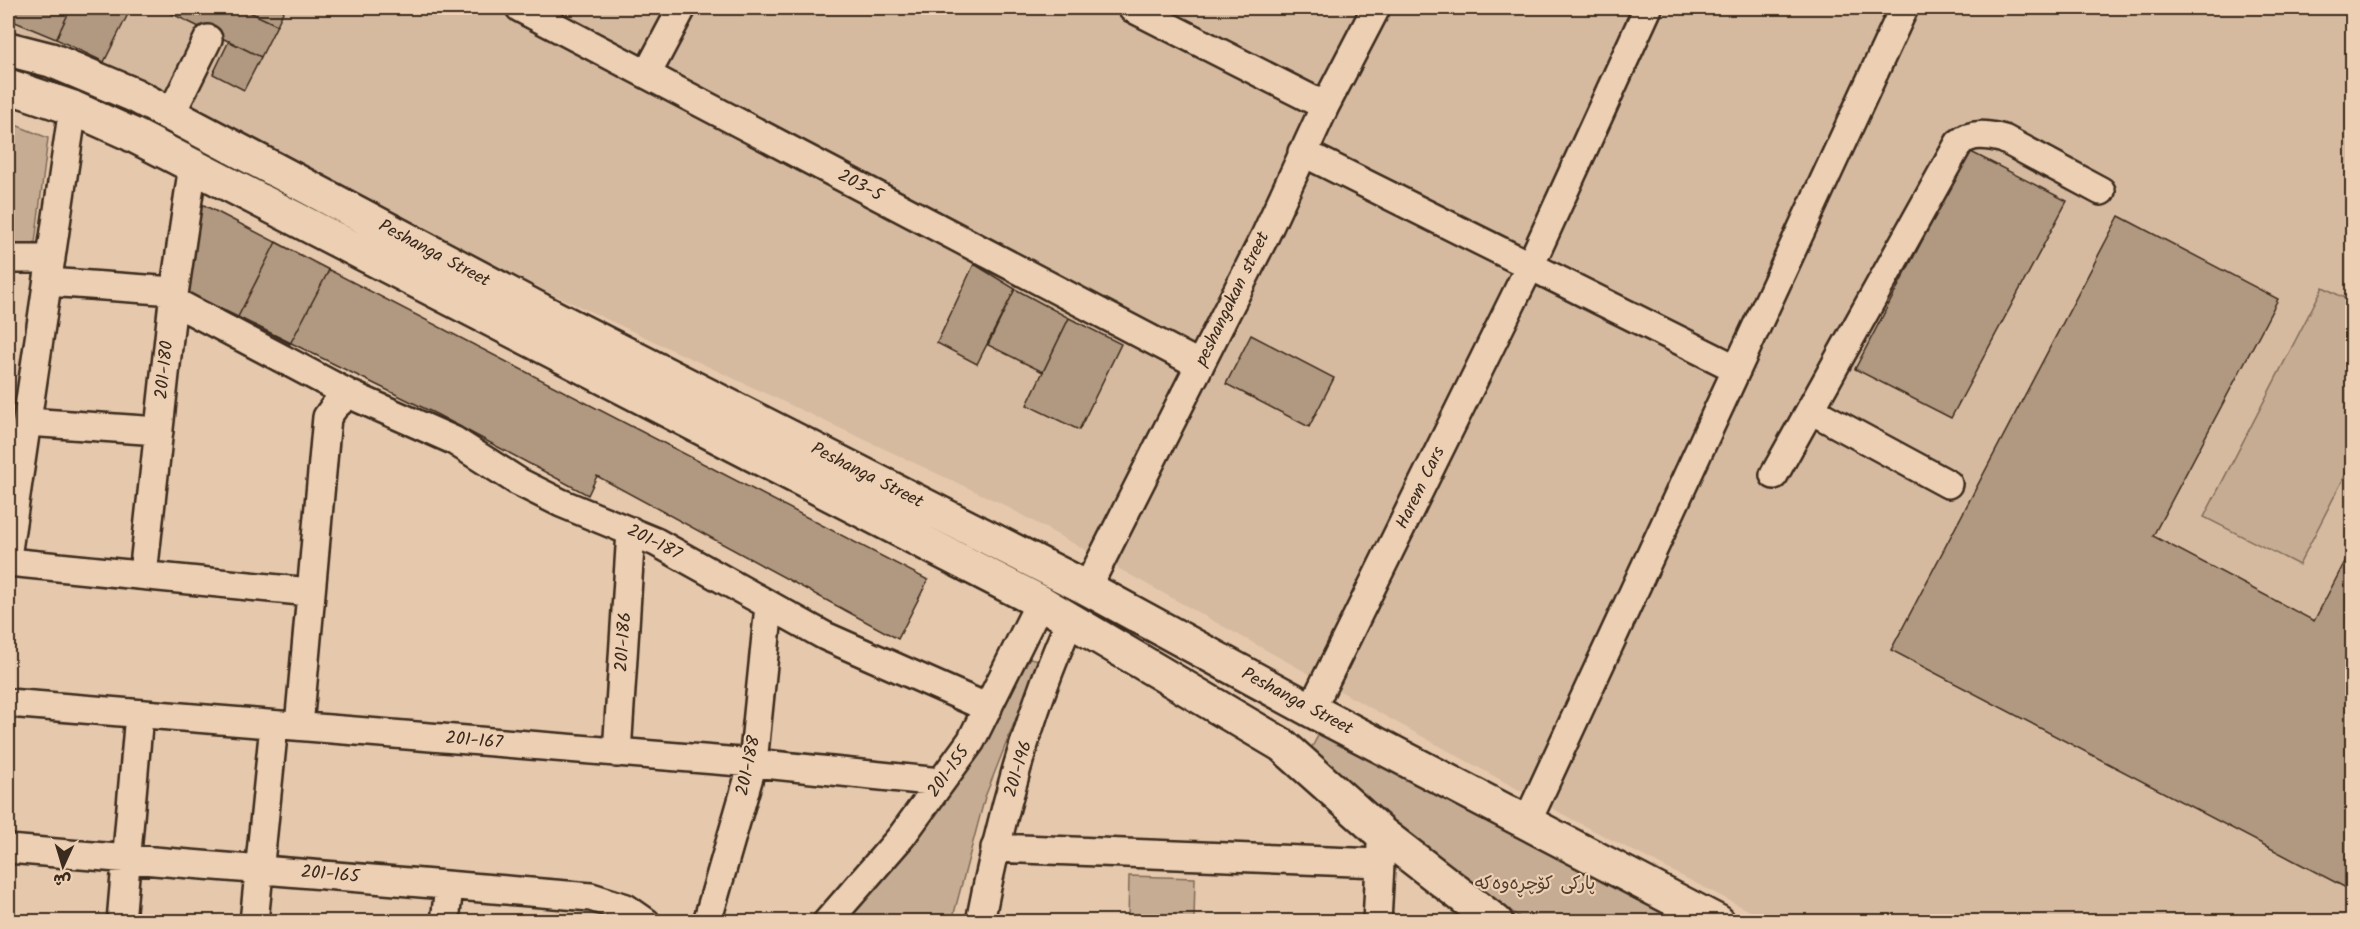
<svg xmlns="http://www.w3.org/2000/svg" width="2360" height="929" font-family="Kalam,'Playpen Sans Arabic',sans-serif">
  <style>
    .built { fill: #d6baa0 }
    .green { fill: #c6ac93; stroke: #806b58; stroke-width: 1.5 }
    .building { fill: #b19880; stroke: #3b2a1e; stroke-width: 1.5 }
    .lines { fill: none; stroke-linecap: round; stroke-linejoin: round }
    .minor-casing { stroke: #3b2a1e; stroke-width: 32 }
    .major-casing { stroke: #3b2a1e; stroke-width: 38 }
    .minor { stroke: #edd0b3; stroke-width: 27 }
    .major { stroke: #edd0b3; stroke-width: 33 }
    .labels { text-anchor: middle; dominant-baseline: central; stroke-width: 4.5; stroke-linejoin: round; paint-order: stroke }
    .street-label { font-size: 18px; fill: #3b2a1e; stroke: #edd0b3 }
    .park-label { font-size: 18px; fill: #503e30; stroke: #edd0b3 }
  </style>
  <rect width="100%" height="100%" fill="#e6c9ad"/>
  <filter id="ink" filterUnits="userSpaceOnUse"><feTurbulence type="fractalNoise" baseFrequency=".0167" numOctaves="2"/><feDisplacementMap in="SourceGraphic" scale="12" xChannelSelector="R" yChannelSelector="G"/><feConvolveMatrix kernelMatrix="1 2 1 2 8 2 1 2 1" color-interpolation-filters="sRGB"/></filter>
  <g filter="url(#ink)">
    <path class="built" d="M8,8h2344v913h-583l-194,-100 -575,-318 -619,-289 -373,-161z"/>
    <path class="green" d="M8,122l40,16 -14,113 -26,1z
      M2323,287l29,15v160l-53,103 -95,-48z
      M1020,656l19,4 -54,137 -33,124 -113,1z
      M1319,734l370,187h-164l-220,-161z
      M1129,876l66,2 -1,43h-66z"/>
    <path class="building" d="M14,8h57l-15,31 -41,-17z
      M71,8h60l-27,54 -48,-23z
      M160,8h81l36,17 -16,32z
      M241,8h44l-8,17z
      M229,41l32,16 -17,33 -31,-16z
      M1969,151l98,50 -116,217 -96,-49z
      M198,202l730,378 -30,59 -301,-163 -9,19 -150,-80 -249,-122z
      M2119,216l159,83 -125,237 161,85 38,-73v343l-461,-241z
      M276,242l53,28 -39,74 -52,-27z
      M974,264l41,25 -38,75 -40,-21z
      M1015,289l54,29 -26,54 -55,-27z
      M1069,318l52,26 -42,86 -52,-25z
      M1251,335l83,43 -25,49 -83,-43z"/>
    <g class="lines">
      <defs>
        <path id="minor" d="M520,8l680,357
          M1132,8l193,98
          M647,74l35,-66
          M171,114l37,-75
          M1302,152l435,217
          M8,259h43
          M48,282l126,9
          M173,301l176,93
          M1811,410l137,74
          M27,422l132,9
          M1774,475l185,-332c13,-11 29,-8 45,-4l97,52
          M8,550l65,-442
          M8,562l302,30
          M143,575l30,-274 20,-136
          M1087,588l178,-352 60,-130 51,-98
          M8,703l745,60 187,19
          M1311,710l219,-444 118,-258
          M299,726l28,-309 8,-11 14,-12 104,46 66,42 42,21 95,39 169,94 163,72
          M617,753l14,-222
          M1527,822l377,-814
          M995,848l385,15
          M8,849l583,48 35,11 20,14
          M121,922l18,-208
          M254,922l20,-197
          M445,922l4,-36
          M707,922l46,-159 16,-157
          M827,922l74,-85 70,-96 69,-139
          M980,922c19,-99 49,-210 90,-301
          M1377,922l4,-77"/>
        <path id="major" d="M8,49l43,11 83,35 421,223 532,270 224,122 407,212
          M8,86l65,22 58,26 909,468 242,143 100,89 114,88"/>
      </defs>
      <use href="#minor" class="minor-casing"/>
      <use href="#major" class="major-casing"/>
      <use href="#minor" class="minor"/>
      <use href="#major" class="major"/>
    </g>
  </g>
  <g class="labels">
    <g class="street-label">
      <text transform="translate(860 186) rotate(28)">203-5</text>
      <text transform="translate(434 254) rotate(28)">Peshanga Street</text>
      <text transform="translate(1233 299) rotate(-64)">peshangakan street</text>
      <text transform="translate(165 370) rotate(-84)">201-180</text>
      <text transform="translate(867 476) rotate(27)">Peshanga Street</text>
      <text transform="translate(1421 488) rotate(-64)">Harem Cars</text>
      <text transform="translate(654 543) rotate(27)">201-187</text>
      <text transform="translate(624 642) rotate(-86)">201-186</text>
      <text transform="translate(1297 702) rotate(28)">Peshanga Street</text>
      <text transform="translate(474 741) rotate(5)">201-167</text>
      <text transform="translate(749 766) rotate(-78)">201-188</text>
      <text transform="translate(1019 769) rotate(-73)">201-196</text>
      <text transform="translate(949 772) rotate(-54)">201-155</text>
      <text transform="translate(330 875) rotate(5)">201-165</text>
    </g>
    <g class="park-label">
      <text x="1535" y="884">پارکی کۆچڕەوەکە</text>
    </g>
  </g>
  <rect width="2360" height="929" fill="none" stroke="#edd0b3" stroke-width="30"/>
  <rect x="15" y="15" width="2330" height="899" fill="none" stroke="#3b2a1e" stroke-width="2" filter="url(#ink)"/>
  <g transform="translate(63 866) rotate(184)" stroke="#edd0b3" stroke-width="4.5" paint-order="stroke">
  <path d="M0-4.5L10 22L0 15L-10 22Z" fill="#3b2a1e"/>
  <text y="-9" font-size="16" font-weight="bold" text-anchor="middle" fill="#3b2a1e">ش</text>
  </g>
</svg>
